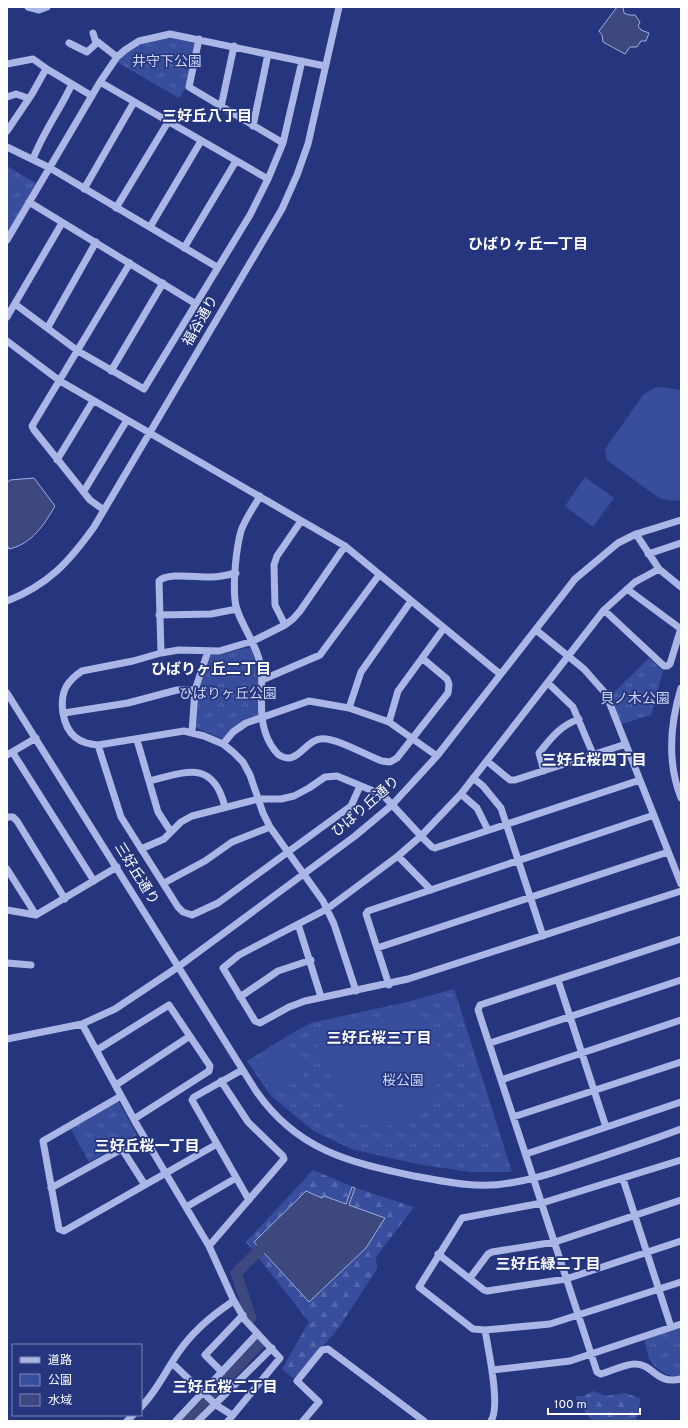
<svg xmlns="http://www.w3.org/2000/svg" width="688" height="1428" font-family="Overpass,'Noto Sans JP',sans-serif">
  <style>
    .forest { fill: url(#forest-firs) }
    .park { fill: url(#park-tufts) }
    .garden { fill: #384d9c }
    .water { fill: #3c487e; stroke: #9faee6 }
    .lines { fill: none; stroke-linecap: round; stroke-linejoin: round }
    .river { stroke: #3c487e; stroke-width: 11 }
    .minor { stroke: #aab6e6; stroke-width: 7 }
    .labels { text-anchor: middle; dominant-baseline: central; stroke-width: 3.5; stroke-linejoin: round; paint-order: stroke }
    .park-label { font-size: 14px; fill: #cdd5f5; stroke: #25367e }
    .street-label { font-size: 14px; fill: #fff; stroke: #25367e }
    .neighbourhood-label { font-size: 15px; font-weight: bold; fill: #fff; stroke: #25367e }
  </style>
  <defs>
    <pattern id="forest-firs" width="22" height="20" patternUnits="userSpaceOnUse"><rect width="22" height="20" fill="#384d9c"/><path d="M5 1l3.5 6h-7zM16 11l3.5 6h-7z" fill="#5668ab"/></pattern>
    <pattern id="park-tufts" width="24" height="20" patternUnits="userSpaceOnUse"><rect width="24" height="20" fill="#384d9c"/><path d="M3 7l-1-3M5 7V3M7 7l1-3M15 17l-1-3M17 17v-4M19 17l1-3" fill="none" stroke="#5668ab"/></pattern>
  </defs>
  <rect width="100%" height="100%" fill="#25367e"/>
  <path class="forest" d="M313,1170l40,17 61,20 -38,50 1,12 -37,57 -39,47 -8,5 -11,-9 27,-47 -63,-80z
    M593,1391l13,5 20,-3 15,6 -5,22h-43l-14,-16 -4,-9h9z"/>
  <path class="park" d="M168,35l29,2 -9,48 -9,13 -62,-36c13,-17 32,-21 51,-27z
    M7,166l30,18 -30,50z
    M252,647l6,30 1,38c-16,3 -25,12 -36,24l-29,-12 4,-39 11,-32z
    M649,658l14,13 -12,44 -32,10 -10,-28z
    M454,989l58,183h-42l-53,-8 -66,-15 -37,-18 -43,-35 -24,-35 52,-32 12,-6 96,-21z
    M117,1099l20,36 -48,27 -20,-36z
    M681,1325v51c-10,3 -24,-6 -30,-14 -4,-6 -5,-17 -7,-24z"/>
  <path class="garden" d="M663,387l18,3v110l-10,1 -12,-3 -52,-38 -2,-11 38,-54 11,-7z
    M585,477l29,21 -21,29 -28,-21z
    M409,1011c13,11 26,24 31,42 2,11 0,25 -5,35 -17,35 -49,47 -85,32l-34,-77 7,-15z
    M289,1046l15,32 -33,16 -15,-32z"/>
  <path class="water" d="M617,7h6l1,6 5,2h6l5,7 -2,4 3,4 8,3 -3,8h-5l-4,6h-7l-5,7 -22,-12 -1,-7 -3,-4z
    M34,478l21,28c-11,19 -23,38 -46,43l-2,-5v-61l3,-3z
    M352,1187l3,1 -6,17 36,13 -19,30 -57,54 -55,-60 52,-51 16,7 2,-2 22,8z"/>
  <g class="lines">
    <path class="river" d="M251,1318l-15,-45 27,-26 10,-1
      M186,1421l74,-78"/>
    <path class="minor" d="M28,7l11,3 8,-3
      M93,33l3,10
      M199,39l-10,48 94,56
      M69,43l18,9 11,-10 19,15
      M7,64l26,-5 14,10 45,27
      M100,82l168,97
      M7,97l9,-3 12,4
      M221,107l13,-61
      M253,126l15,-72
      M7,131l25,-37 14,-25
      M7,147l43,21 167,99
      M33,159c10,-27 27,-49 39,-75
      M84,189l50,-87
      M29,202l167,102
      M116,208l52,-86
      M150,227l51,-86
      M7,240l93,-158 17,-25 8,-7 14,-9 31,-7 155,32
      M184,248l52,-87
      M15,304l63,47 66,38 106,-174 18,-36 15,-36 19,-82
      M7,317l55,-94
      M48,327l48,-85
      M7,341l53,40 285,165 155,128
      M111,371l52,-88
      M57,460l36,-59
      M84,491l43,-71
      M260,496c-6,11 -15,23 -19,35 -5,18 -8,50 -6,69 1,19 23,44 26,68 3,27 -5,52 10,77 3,4 5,9 10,11 16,9 24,-15 39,-17 14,-3 47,17 62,22l8,1 7,-4 51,-65 1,-9 -2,-5 -25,-21
      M104,510l-14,-10 -56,-70 -2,-4 98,-163
      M636,534l23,35 22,18
      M345,546l-45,65 -7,8 -8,6 -32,16 -34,10 -40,-1 -18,3 -28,8 -51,10c-6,4 -12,9 -16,16 -7,14 -4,39 9,50 7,6 15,7 23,8l86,-14 20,5 19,8 10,8 10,10 7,13 13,38 7,14 53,74 11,23 22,67
      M648,554l33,-11
      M659,569l-24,13 -31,28 -143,184 -40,42 -23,20 -71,53 -88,46 -16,13 32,53 5,2 29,-16 16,-6 103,-22 273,-88
      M627,589l54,40
      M7,601c41,-16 62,-39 87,-74l188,-318 15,-34 11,-31 31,-137
      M604,610l60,56h3l3,-2 11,-36
      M159,615l52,-1 26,-5
      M285,625l-10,-20 -1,-40 3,-9 24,-35
      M536,630l48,39 22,25 75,190
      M161,653l-2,-72c9,-9 40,-3 52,-4 8,0 17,-2 25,-4
      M262,680l58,-25 59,-80
      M548,683l25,24 20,47
      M681,688c-11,36 -14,74 0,110
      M7,693l249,398c41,59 92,71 158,85 32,6 64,13 96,7 26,-4 49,-12 73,-20 33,-11 66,-22 98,-34
      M349,708l12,-36 50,-71
      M64,713l64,-10 49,-13h18
      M389,722l9,-31 46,-63
      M192,732l3,-42 13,-39
      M137,740l21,72 13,20
      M223,744l10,-12 13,-9 63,-22 40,7 40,14 48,34
      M98,745l23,72 57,90 5,5 9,3 26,-12 133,-97 9,-20
      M13,753l81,128
      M7,755l29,-17
      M487,761l23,19h5l111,-36
      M544,771l-5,-18c12,-15 22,-28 40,-34
      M473,778l10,8 18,22 42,128
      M149,781c37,-9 64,-22 76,26
      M461,794l16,14 11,22
      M7,817h6l4,4 48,78
      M141,849l23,-10 17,-17 11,-6 66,-17h23l13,-3 15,-8 16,-11 12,-1 46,19 38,41 11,11 3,1 205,-68
      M398,856l33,34
      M7,869l29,46
      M164,883l41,-22 27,-19 38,-15
      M7,910l29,5 81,-48
      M298,924l23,73
      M681,939l-201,66 -2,5 119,362 4,2c11,-3 23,-10 34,-10 19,0 20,21 46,15
      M377,948l291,-96
      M7,963l24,2
      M558,980l48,147
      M389,985l-23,-71 2,-3 286,-96
      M240,997l38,-26 33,-11
      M82,1024l55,101 72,121 24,53 -1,3c-21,14 -40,30 -54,51 -13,19 -21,38 -37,54
      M7,1039l75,-15 33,-15 63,-42 177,-131 37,-31 45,-49 138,-177 43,-36 18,-9 45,-14
      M490,1043l191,-63
      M97,1050l72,-45 41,61 -1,5 -75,48
      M242,1070l-48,27 -2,3 57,100
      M501,1080l180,-60
      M116,1085l74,-49
      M121,1096l-78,45 16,88 5,2 153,-87
      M513,1117l168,-55
      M526,1154l155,-52
      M681,1160l-139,43 -80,15 -43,69 54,42 12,1 65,-6 131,-42
      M623,1179l48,148
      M51,1188l71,-39 23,36
      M186,1207l50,-29
      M209,1246l75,-87 -1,-3 -35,-34 -27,-41
      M438,1254l46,36 3,1 79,-12 115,-38
      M470,1278l18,-24 4,-2 63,-10 126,-42
      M485,1330c3,19 16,76 6,91
      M172,1363l44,42 16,10
      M492,1370l78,-9 111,-37
      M222,1372l-17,-17 38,-40
      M127,1421l6,-6
      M176,1421l81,-87
      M198,1421l74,-73
      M228,1421l52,-63 -35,-38 -12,-21
      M303,1421l16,-19 -22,-21 25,-31 6,-1 96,72"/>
  </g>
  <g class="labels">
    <g class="park-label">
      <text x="167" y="62">井守下公園</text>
      <text x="228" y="694">ひばりヶ丘公園</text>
      <text x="635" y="699">貝ノ木公園</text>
      <text x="403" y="1081">桜公園</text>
    </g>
    <g class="street-label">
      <text transform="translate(201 321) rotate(-60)">福谷通り</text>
      <text transform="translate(366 807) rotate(-41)">ひばり丘通り</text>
      <text transform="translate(136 874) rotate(58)">三好丘通り</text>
    </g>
    <g class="neighbourhood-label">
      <text x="207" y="117">三好丘八丁目</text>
      <text x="528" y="245">ひばりヶ丘一丁目</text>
      <text x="211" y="670">ひばりヶ丘二丁目</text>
      <text x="594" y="761">三好丘桜四丁目</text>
      <text x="379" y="1039">三好丘桜三丁目</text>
      <text x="147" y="1147">三好丘桜一丁目</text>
      <text x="548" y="1265">三好丘緑二丁目</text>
      <text x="225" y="1388">三好丘桜二丁目</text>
    </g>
  </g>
  <rect width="688" height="1428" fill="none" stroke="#ffffff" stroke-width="16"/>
  <rect x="12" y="1344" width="130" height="72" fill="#25367e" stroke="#7c86b2"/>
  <rect x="20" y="1357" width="20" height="6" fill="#aab6e6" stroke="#7c86b2"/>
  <text x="48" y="1364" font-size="12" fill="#ffffff">道路</text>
  <rect x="20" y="1374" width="20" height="12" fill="url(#park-tufts)" stroke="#7c86b2"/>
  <text x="48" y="1384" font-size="12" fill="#ffffff">公園</text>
  <rect x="20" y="1394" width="20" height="12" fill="#3c487e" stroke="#7c86b2"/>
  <text x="48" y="1404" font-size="12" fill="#ffffff">水域</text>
  <path d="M548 1408v6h92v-6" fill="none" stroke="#ffffff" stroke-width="2"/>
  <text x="554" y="1408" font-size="12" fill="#ffffff" stroke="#25367e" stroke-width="3" paint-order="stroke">100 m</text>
</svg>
